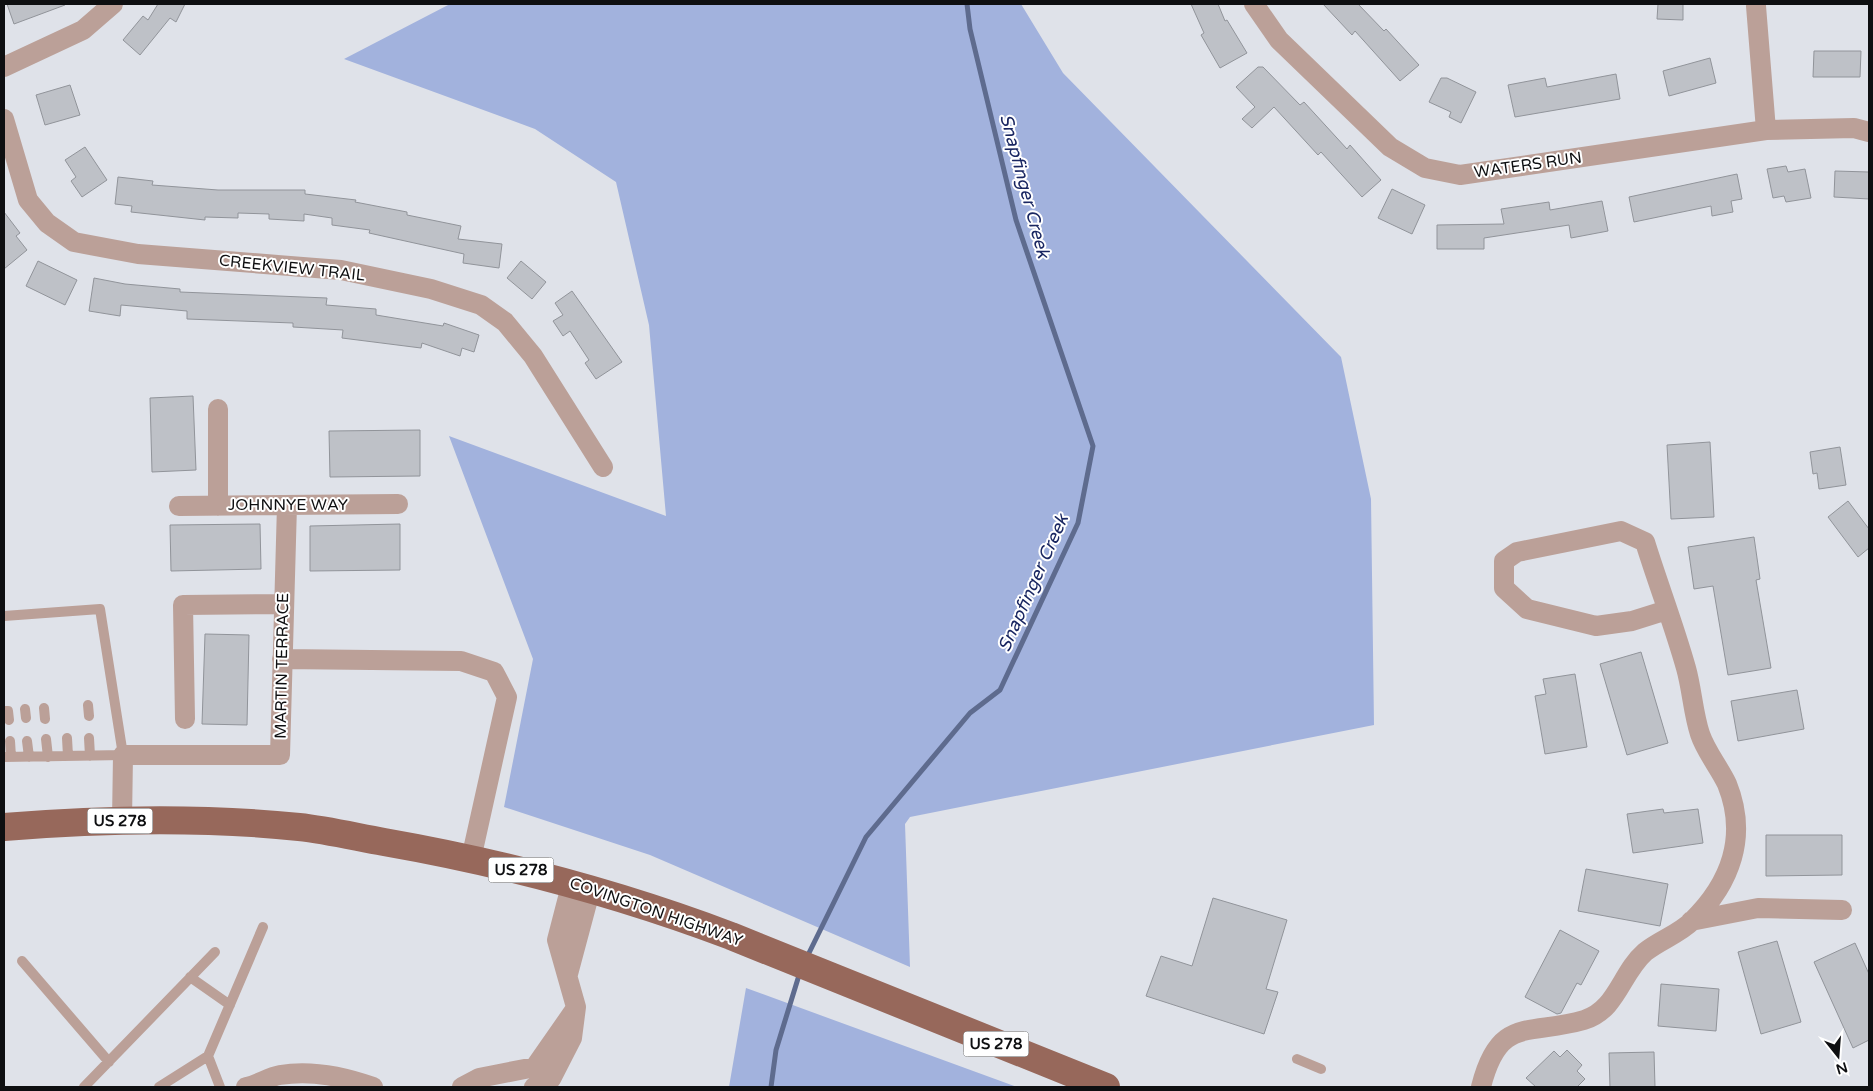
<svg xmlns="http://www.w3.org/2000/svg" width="1873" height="1091" font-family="'Varela Round',sans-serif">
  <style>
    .green { fill: #a2b2dd }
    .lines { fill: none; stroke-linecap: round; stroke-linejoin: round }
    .stream { stroke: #5e6b8e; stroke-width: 5 }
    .building { fill: #bec1c7; stroke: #91949a }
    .lane { stroke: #bba098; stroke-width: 10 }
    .street { stroke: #bba098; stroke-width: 20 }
    .primary { stroke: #97685b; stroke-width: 28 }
    .labels { text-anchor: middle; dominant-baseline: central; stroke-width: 4; stroke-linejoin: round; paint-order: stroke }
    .shield { fill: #fff; stroke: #565758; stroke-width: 1 }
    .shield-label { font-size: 15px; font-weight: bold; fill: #0e0f11 }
    .street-label { font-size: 16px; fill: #0e0f11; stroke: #fff }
    .water-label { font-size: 18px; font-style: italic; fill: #192661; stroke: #fff }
  </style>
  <rect width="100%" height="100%" fill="#dfe2e9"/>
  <path class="green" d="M450,4h571l42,69 278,284 30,142 3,226 -464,92 -5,7 5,143 -260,-112 -146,-48 29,-148 -84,-223 217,80 -17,-191 -33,-143 -81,-53 -191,-70z
    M746,988l271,99h-288z"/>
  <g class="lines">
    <path class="stream" d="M807,957l59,-120 104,-124 30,-23 78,-167 15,-77 -77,-226 -46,-191 -3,-25
      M771,1087l5,-37 24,-78"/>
  </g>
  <path class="building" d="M7,4h58v1l-51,19z
    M158,4h27l-9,18 -6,-4 -30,37 -17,-15 20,-24 5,4z
    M1191,4h27l7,17 2,-1 20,33 -27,15 -19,-33 3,-2z
    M1323,4h35l26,27 2,-2 33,36 -19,16 -45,-50 -3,4z
    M1658,4h25v16l-26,-1z
    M1814,51h47l-1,26h-47z
    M1710,58l6,25 -47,13 -6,-25z
    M1258,67h5l37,38 4,-3 43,47 3,-4 31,35 -19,17 -41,-45 -3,3 -44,-48 -22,21 -10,-9 13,-12 -19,-20z
    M1616,74l4,25 -105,18 -7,-32 37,-7 2,9z
    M1441,78h6l29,14 -15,31 -12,-6 2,-5 -22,-10z
    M70,85l10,30 -35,10 -9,-30z
    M85,147l22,33 -25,17 -11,-16 5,-4 -11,-17z
    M1786,166l2,6 17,-3 6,29 -25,4 -2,-6 -11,2 -6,-29z
    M1835,171l34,1v27l-35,-2z
    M1737,174l5,25 -11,2 2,11 -21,4 -1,-10 -77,16 -5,-25z
    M118,177l35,4 -1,4 66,5h87v4l51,6 -1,2 52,10v3l54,11 -3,13 44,5 -3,24 -36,-5 1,-9 -95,-21 1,-3 -38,-5v-7l-28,-4v7l-35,-2v-5l-31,-1v5l-33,-1v3l-74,-8 1,-6 -17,-2z
    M1392,189l33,16 -13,29 -34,-16z
    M1602,201l6,30 -37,7 -2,-13 -85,13v11h-47v-24l67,-1 -3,-15 48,-7 1,8z
    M4,212l16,21 -4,3 11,14 -23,19z
    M38,261l39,19 -12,25 -39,-19z
    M521,261l25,21 -14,17 -25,-21z
    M94,278l31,6 55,5v3l147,6 -1,7 50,4v6l67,11 1,-3 35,12 -5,17 -12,-4 -2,8 -38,-13 -1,5 -79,-10 1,-8 -50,-3v-4l-106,-4v-8l-66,-6 -1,11 -31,-5z
    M572,291l50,71 -26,17 -11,-16 4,-3 -19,-29 -7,5 -10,-15 10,-6 -8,-12z
    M193,396l3,74 -44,2 -2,-74z
    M420,430v46l-90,1 -1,-46z
    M1710,442l4,75 -43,2 -4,-74z
    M1840,447l6,38 -27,4 -2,-16 -4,1 -3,-22z
    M1848,501l21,28v19l-11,9 -30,-40z
    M260,524l1,45 -90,2 -1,-46z
    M400,524v46l-90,1v-45z
    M1754,537l6,42 -4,1 15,88 -43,7 -15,-89 -19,3 -6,-42z
    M205,634l44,1 -2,90 -45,-1z
    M1641,652l27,91 -41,12 -27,-91z
    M1575,674l12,73 -42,7 -10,-58 11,-2 -3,-15z
    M1797,690l7,39 -66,12 -7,-40z
    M1663,809l1,4 34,-4 5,34 -70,10 -6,-39z
    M1766,835h76v40l-76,1z
    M1586,869l82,15 -8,42 -82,-15z
    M1213,898l74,22 -21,69 12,3 -14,42 -118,-38 15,-40 31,10z
    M1560,930l39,21 -18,34 -4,-2 -16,30 -4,1 -32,-17z
    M1777,941l24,81 -40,12 -23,-82z
    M1855,943l14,31v66l-16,8 -39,-86z
    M1661,984l58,5 -3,42 -58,-5z
    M1567,1050l15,15 -5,6 8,8 -8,8h-41l-10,-9 28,-27 6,6z
    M1654,1052l1,35h-45l-1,-34z"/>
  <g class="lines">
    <path class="lane" d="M4,616l96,-7 23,146 -119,2
      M88,705l1,11
      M44,708l1,11
      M25,709l1,9
      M4,711h4l1,9
      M67,738l1,18
      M89,738l1,18
      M46,739l2,18
      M10,741l1,16
      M27,741l2,16
      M22,961l87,101
      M190,977l40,28
      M1297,1059l24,10
      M84,1087l131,-135
      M159,1087l49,-31
      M220,1087l-12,-31 55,-129"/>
    <path class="street" d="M1254,4l25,36 111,107 35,21 35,7 306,-45 88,-2 15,4
      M1756,6l10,124
      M4,67l79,-37 30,-26
      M4,119l24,81 19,23 27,19 64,12 203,16 90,19 50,16 24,17 28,34 70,111
      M218,409v97
      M179,506l219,-2
      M282,659l179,2 33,11 13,25 -36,162
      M185,719l-2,-114 101,-1
      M122,821l1,-66h157l7,-250
      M1691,921l67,-13 84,2
      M568,974l23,-86
      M246,1087c12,-2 22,-10 34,-12 30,-5 65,2 93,12
      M462,1087l17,-9 56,-11 39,-56
      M534,1087l17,-8 21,-41 4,-31 -19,-67 15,-58
      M1481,1087c18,-72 48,-51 103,-67 33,-10 37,-47 61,-68 15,-12 34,-18 47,-31 39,-38 56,-85 35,-137 -8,-17 -21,-32 -27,-50 -7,-21 -8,-45 -14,-66 -12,-43 -28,-84 -41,-126l-24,-11 -104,21 -13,9v27l23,21 69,17 36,-5 35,-11"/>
    <path class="primary" d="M4,827c96,-8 199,-10 295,0 28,3 57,10 85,15 120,21 233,51 347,94l375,151"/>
  </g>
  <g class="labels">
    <g class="shield">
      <rect x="87.5" y="808.5" width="65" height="25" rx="4"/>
      <rect x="488.5" y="857.5" width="65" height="25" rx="4"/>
      <rect x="963.5" y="1031.5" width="65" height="25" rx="4"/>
    </g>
    <g class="shield-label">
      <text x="120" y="821">US 278</text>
      <text x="521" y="870">US 278</text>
      <text x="996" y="1044">US 278</text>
    </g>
    <g class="street-label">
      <text transform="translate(1528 165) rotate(-8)">WATERS RUN</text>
      <text transform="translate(292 268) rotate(6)">CREEKVIEW TRAIL</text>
      <text x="288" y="505">JOHNNYE WAY</text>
      <text transform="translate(282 666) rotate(-89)">MARTIN TERRACE</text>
      <text transform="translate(656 912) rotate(19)">COVINGTON HIGHWAY</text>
    </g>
    <g class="water-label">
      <text transform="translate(1025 186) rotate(75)">Snapfinger Creek</text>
      <text transform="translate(1033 583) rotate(-66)">Snapfinger Creek</text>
    </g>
  </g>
  <rect width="1873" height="1091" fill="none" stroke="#0e0f11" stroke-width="10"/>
  <g transform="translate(1838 1056) rotate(163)" stroke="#ffffff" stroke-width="4" paint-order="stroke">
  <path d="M0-4L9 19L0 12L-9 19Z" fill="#0e0f11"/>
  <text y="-8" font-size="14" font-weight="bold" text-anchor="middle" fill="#0e0f11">N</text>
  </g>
</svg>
